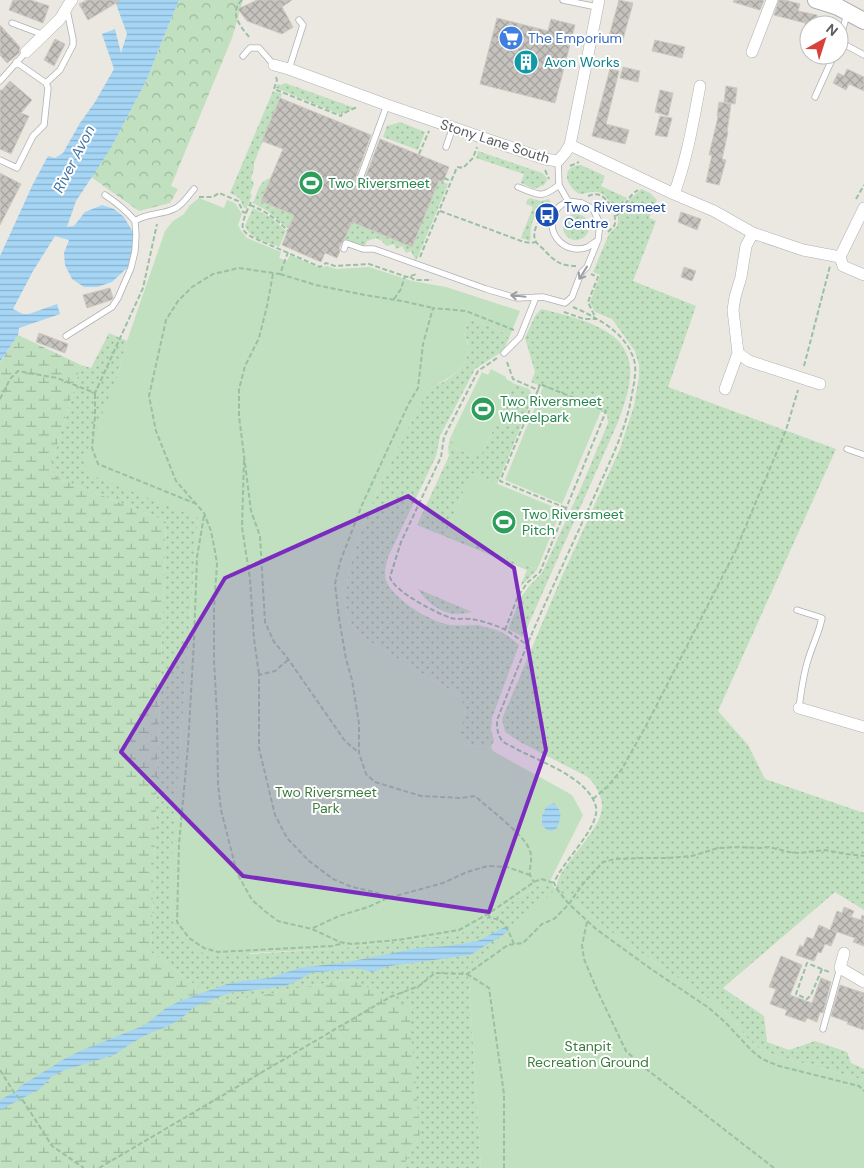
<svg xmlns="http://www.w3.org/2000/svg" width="864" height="1168" font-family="'DM Sans',sans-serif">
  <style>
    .grass { fill: url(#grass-dots) }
    .forest { fill: url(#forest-crowns) }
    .wetland { fill: url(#wetland-marsh) }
    .green { fill: #c0e0bf }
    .water { fill: url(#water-rules) }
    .building { fill: url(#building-cross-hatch); stroke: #cec9c0 }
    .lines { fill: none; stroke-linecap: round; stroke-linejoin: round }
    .lane-casing { stroke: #aeb1b5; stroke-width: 7 }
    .street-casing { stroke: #aeb1b5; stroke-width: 12 }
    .secondary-casing { stroke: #adb0b5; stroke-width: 18 }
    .path { stroke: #9ac0a3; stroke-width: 2; stroke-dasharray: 5 2.5; stroke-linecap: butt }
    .lane { stroke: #fff; stroke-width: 5.5 }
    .street { stroke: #fff; stroke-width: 11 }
    .secondary { stroke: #fff; stroke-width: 16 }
    .oneway { stroke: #9b9da0 }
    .marked { fill: #7b2cbf; fill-opacity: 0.2; stroke: #7b2cbf; stroke-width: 4; stroke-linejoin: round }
    .labels { text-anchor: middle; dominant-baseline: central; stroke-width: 4; stroke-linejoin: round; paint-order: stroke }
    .shop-label { font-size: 14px; fill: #366cbe; stroke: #fff; text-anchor: start }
    .culture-label { font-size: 14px; fill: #0d838f; stroke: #fff; text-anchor: start }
    .street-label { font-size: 14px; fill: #595c60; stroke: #fff }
    .leisure-label { font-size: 14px; fill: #27864d; stroke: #fff; text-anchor: start }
    .transit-label { font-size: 14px; fill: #164399; stroke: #fff; text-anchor: start }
    .park-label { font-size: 14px; fill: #3c7c3d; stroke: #fff }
    .water-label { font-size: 15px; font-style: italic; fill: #4678a5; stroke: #fff }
  </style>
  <defs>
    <pattern id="grass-dots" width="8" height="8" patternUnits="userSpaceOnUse" patternTransform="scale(1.25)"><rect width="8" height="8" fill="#c0e0bf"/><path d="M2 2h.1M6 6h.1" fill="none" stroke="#9fb99f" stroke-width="1.8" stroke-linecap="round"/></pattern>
    <pattern id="forest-crowns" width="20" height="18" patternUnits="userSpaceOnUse" patternTransform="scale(1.25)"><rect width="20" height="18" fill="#c0e0bf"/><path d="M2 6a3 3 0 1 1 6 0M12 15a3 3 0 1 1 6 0" fill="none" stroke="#9fb99f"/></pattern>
    <pattern id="wetland-marsh" width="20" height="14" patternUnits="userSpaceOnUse" patternTransform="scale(1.25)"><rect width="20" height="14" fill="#c0e0bf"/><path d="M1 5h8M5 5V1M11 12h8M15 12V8" fill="none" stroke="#9fb99f"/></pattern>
    <pattern id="water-rules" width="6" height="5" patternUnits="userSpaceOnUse" patternTransform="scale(1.25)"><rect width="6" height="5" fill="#a6d6f5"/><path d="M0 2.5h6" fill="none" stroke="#8ab1ca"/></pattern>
    <pattern id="building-cross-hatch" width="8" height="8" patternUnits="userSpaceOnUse" patternTransform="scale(1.25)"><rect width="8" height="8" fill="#c6c3be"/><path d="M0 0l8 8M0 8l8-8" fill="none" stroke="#a4a29e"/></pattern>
  </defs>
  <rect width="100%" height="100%" fill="#eae8e1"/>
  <path class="grass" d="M285,83l70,25 -16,6 -63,-26 2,-4 3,1z
    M273,91l9,3 -28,69v5l-3,11 3,5 -4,9 2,2 -6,14 -3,-2c-2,-9 -5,-10 -13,-14z
    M400,122l25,10 -7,18 -35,-13 4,-11z
    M478,151l64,22 4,4 1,4 -3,4 -10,4 -13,-6 3,-9 -48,-16z
    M581,165l24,11 -4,10 26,12 -7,10 -1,4 -3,2c-4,-10 -11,-24 -23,-22 -5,0 -9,2 -13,2 -15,-8 -20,-28 1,-29z
    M271,178l-10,23 33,14 -5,14 -23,-19 -13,-7c5,-11 6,-23 18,-25z
    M439,180l9,4 -32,77 -5,-10 -5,2 -4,-7 -6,3 -2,-5 -8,2 -4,-5 -6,-3 -9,3 -3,7 -20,-7 8,-19 60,25z
    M641,189l9,4 7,7 -8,18 7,3 -23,60 63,25 -28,81 168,62 -118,262 30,34 17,34 99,34v97l-29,-18 -112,96 41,28 3,26 22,8 26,-9 32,11 4,11 13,6v11l-7,-2 -94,-26 -15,-13 -15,-19 -17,-16 -105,-72 -43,-36 -100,71 13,201h-79l18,-33 -70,-156 -131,24 -68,-51 15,-431 -108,-43 -8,-9 31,-104 10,3 18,-35 18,8 -10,36 81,141 -18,232 70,204 83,-5 127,-15 77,-48 13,-5 5,8c2,-3 2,-8 4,-11 9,-19 42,-50 43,-70 1,-11 -7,-24 -14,-31l-68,-35 -15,-10 -3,-13 57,-136 61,-134 14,-43 5,-30v-11l-4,-14 -23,-32 -17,-7 -5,-10 10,-27 -7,-3 16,-38 8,-8 1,-4v-5c5,-5 6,-12 11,-17 4,-5 9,-7 12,-11z
    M530,198l11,3 8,-2 2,5 -1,2c-9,6 -18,10 -19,22 -1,5 0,9 -1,13l-9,-3 12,-31 -7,-3 1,-4z
    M253,208l19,10 14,13 -7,16c-12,-5 -29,-8 -34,-21z
    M563 227a13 13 0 1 1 26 0a13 13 0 1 1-26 0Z
    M541,309c22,5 54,13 72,27 12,9 19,26 17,41 -1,15 -7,31 -12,45l-95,215 -15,-8 13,-32 10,-13 11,-11 41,-90 25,-60 -1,-9 -76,-32 4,-10 -10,-34 10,-22z
    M468,318l33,13 8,7 -6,13 -28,18 -35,67 -4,20 -48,101c-2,8 -4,15 -2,23 5,18 46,43 65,45 9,1 18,0 27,0 5,1 10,3 15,4 11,3 18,9 26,16l-27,73 -1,12 3,10 -3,7 -19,-1 -7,-2c-11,-17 2,-22 -1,-37 -1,-4 -4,-8 -5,-12 -25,-15 -51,-29 -75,-45 -11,-6 -22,-13 -30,-22 -34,-40 47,-185 67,-226 3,-5 6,-9 10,-13 4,-4 9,-5 14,-8 16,-11 25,-19 23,-39l-4,-5z
    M515,384l14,5 4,8 -36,87 -26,-11 -25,60 91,37 -17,17 7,-17 -110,-45 32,-69c-1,-8 -1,-14 3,-22l1,13 19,9 3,-7 7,4z
    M418,589l54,23c-5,1 -11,2 -16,2 -16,-1 -30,-12 -38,-25z"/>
  <path class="forest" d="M179,0h64l-11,38 -61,148 7,3 -8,14 -31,8 -48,-34 20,-29 36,-69 20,-50z"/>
  <path class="wetland" d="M18,335l63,30 -31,104 8,9 108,43 -15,431 68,51 131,-24 59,28 11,128 -18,33h-402v-805z"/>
  <path class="green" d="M199,198l25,10 3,-8 8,3 7,11 -4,11 4,7 5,6 34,14 -2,6 8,3 3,-6 30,13 7,-2 9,3 33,-2 43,14 34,6 74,24 -11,27 -8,-7 -33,-13 -4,18c3,5 5,9 4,15 -1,19 -20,26 -34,36 -6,3 -9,10 -13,15 -20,41 -101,186 -67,226 8,9 19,16 30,22 24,16 50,30 75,45 2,4 4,8 5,12 3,15 -9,21 1,37l7,2 19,1 2,4 79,44 11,20 -33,66 -13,5 -77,48 -127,15 -126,6 -20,-10 -10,-14 -5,-11 -3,-29 29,-373 -115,-46 4,-21 30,-74 10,-36 38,-110 8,-10 11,-7 6,-9z
    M491,369l15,8v2l9,5 -33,69 -7,-3 -3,6 -19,-9 -1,-13 30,-62 6,3z
    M543,387l58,24 -39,93 -57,-24z
    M471,473l90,37 -24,60 -91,-37z
    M555,890l13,6 43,36 105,72 17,16 15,19 15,13 94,26 7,2v88h-383l-13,-201z"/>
  <path class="water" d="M116,0h63l-12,29 -20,50 -36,69 -35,53 -9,26 7,-1 11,-14 17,-7 12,4 10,8 10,17 -1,15 -4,17 -17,16 -15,5h-13l-12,-8 -7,-14 -1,-12 5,-13 -14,-4 -22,35 -20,38 10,5h6l28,-10 3,10 -41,14 -1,7 -18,27v-106l33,-72 15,-28 7,2 8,-5 17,-30 15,-21 19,-33 -12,-35 13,-5 6,24 6,-19 -12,-33z
    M554,803c9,10 7,14 3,25l-5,3 -5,-1 -5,-5v-9l4,-9z
    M505,927l4,4 -39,24 -80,11 -18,6 -14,-4 -47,5 -12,7 -14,6 -56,7 -35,14 -11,10 -14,9 -14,5 -13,6 -13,8 -15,10 -49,15 -13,6 -12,13 -40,21v-10l18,-10 1,-3 47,-29 12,-6 67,-27 21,-17 14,-7 47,-17 15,-3 28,-3 29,-10 49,-6 70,-14 30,-2 30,-5z"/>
  <path class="building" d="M13,0h18l18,6 -6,17 -34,-13z
    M87,0h34l-33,20 -9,-16z
    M257,0h35l-10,7 11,20 -11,7 -35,-13 -9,-12z
    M619,0l14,3 -11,40 -14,-3z
    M734,0h30l-4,10 -27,-8z
    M779,0h6l15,4 -2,7 19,4 -1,10h-11v-2l-31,-8z
    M497,18l51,13 3,-12 24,6 -20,78 -75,-19z
    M0,25l20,22 -1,6 -12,10 -7,-8z
    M55,39l10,5 -11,22 -10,-6z
    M655,40l30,7 -3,11 -30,-7z
    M623,67l17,4 -2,11 -18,-4z
    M610,69l9,2 -13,53 23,6 -4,14 -33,-8z
    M847,69l17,8v14l-15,-7 -3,6 -13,-7 5,-10 6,3z
    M10,81l22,19 -11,13 8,3 -18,38 -11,-5v-59h2z
    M726,86l11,2 -2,16 -11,-2z
    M660,90l13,3 -5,23 -13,-4z
    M280,98l91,37 -17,47v3l2,3h3l3,-2 18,-47 69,28 -6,15 -4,-2 -27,67 -60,-25 -7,16 -3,4 -3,6 1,3 -3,7 -12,-5 -4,9 -39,-17 12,-30 -33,-14 22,-52 -21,-8z
    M719,102l12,2 -4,28h1l-6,27 4,1 -7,25 -13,-3 6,-27h-3l9,-38 -1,-1z
    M660,116l12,2 -5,19 -12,-2z
    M0,173l21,11 -21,41z
    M681,212l20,7 -4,11 -19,-8z
    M684,267l12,4 -4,10 -11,-4z
    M110,288l3,10 -2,2 -24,8 -4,-13z
    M39,333l29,11 -3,9 -29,-11z
    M844,907l10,4 -3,6 10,3 1,-5 2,1v30l-11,-4 2,-4 -20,-7 2,1 -6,14 -6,-2 -4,9 -3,-1 -4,9 -18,-6 4,-10 3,2 4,-10 6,2 6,-14 11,5 7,-19 5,2z
    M781,956l21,9 -12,30 22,8 9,-25 10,4 -8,31 -3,-1 -3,10 -10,-4 -2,4 -20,-7 2,-5 -17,-6 6,-15 -7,-2z
    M840,985l24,8v37l-17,-6 1,-2 -17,-6z"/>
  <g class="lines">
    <defs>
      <path id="lane" d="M563,0l34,7
        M12,23l32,12
        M840,42l24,13
        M839,43l8,-29
        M243,56l7,-8h9l15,17
        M289,69l14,-44 -4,-5
        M0,81l26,-29
        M46,83l14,-13 13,-25v-6l-6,-29
        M815,97l19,-42
        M446,147l7,-20
        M0,160l17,8 16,-32 11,-11 4,-37 -2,-5 -30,-21
        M558,161l1,24 9,16
        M358,184l29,-79
        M518,187c21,8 23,12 41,-2
        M105,195c12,8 21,15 30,26
        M568,201l14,2 11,6 7,15 -2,16c-3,2 -7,5 -10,7 -25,10 -47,-19 -30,-39 2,-3 7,-5 10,-7z
        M344,249l2,-6 17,6h11l112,40 30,9 27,-1 22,6 7,-6 9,-24 6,-6 11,-27
        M66,336l46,-29 6,-9 13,-30 4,-17 1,-16 -1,-14c12,-8 26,-6 39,-12 8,-3 14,-13 20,-20
        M504,353l16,-16 16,-40
        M847,449l17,6
        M797,610l25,8c-3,15 -10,28 -14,42 -5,16 -7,32 -9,48
        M823,1029l17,-61"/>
      <path id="street" d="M26,52l34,-33 9,-15 3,-4
        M752,52l20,-52
        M274,65l15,4 98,36 158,54 13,2 7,-8 5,-8 29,-145
        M570,145l104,49 40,17 39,22 50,17 37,7 3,9 21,9
        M674,194c13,-35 19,-71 26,-108
        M753,233l-7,13 -5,31 -6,20 -2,13 5,43 11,8 71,23
        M840,257l24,-49
        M725,389l13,-36
        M799,708l65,19
        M844,953l-4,15 24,14"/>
      <path id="secondary" d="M816,0l22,7 26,14"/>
    </defs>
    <use href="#lane" class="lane-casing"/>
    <use href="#street" class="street-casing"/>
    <use href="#secondary" class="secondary-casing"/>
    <path class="path" d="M242,0c-14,13 -1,27 8,38
      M276,77l1,3 -3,9 67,27 1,-2 15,-7
      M419,154l10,-23
      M570,166l9,-4
      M545,170l4,9
      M444,178l7,3
      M588,196c3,-1 8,-3 12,-1 8,3 19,22 14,31 -2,2 -4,4 -6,6
      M199,197h14l6,-4 19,8 5,11 3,1c-5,14 -6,18 8,25l66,29 6,-4 9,3 34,-2 38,13 10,-3
      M856,199l8,-14
      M250,205c15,6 27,14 38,26
      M440,211l84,31 7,1 5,-1
      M246,213l5,-11
      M545,214c-7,6 -14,19 -9,28 2,3 7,6 9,9 10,10 15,15 31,15
      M616,216c9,-6 9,-18 22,-26
      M288,252l-8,22 -41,-6 -26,6 -21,13 -14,14 -12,19 -17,76 7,35 20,50 28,32 7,18 3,15 3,17 -3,45v52l3,56 1,68 3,26 16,63 15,27 14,12 12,9 34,8 28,13 12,2 46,-4 61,-10 29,-16 46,-32 7,-3 13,4
      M420,257l37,-90 6,1 10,-10 4,-11
      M273,274l-6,32 -8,32 -14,28 -6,23v27l12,95 9,25 5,86 9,20 12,14 59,85 13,11
      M280,274l36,11 49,10 37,6 31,7
      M410,277l5,3h17
      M394,299l7,-10 4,-13
      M573,307c25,11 56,27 62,57 1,9 -1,20 -3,30 -6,37 -23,69 -38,103 -18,39 -36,78 -54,118 -15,34 -29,70 -43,105 0,7 0,13 4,19 2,4 8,6 12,8 24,14 76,30 83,60 4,21 -35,56 -42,76l2,5 13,16 27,25 55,40 58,39 17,15 25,27 11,9 17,7 80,20 5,5
      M564,312l20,7h12l-8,-17 10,-25 -7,-3
      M514,330l-48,-19 -33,-3 -10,36 -5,44 -10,17 -46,100 -22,57 -5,22 4,34 7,41 6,21 7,43v30l7,21 9,8 46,14 40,2 14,-2c13,12 51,40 55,55 3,8 -1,16 0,24 0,0 3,6 4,7
      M497,358l-19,13 -34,66 -3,20 -40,85 -11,35c3,14 48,37 61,41 6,2 13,0 20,1 10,1 23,6 33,10 8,4 16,11 23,16
      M507,362l6,17 25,11 -38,91 66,27
      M804,366l26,-100
      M95,394v23l-3,31 6,16 96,39
      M0,399l10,-20 8,-8 39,7 38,15 48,-105 14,-64
      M244,460l-2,67 8,52 4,60 5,35
      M204,516l-7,41 -3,83 -6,106 -9,98 -2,78 12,16 15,10 14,4 114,-6 12,-3
      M505,630l13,-34 10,-14 12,-10 66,-161 -66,-27 -2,6
      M288,660l-13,11 -16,4v73l16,67 12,23 22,23 24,18 19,8 23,5 13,6
      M593,799l15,-13 14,-17 25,-45 88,-172 51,-122 12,-40
      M488,914l2,4c16,1 18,13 24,26
      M587,922l-5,23 2,14 13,31 29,61 19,17 129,100
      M313,928l26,-12 29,-9 20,-9 55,-15 24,-11 21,-6 19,1 23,8
      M822,969l-11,26 -4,4 -11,-5 11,-31 22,9
      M467,974l22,14 15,106v74
      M0,1070l15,24 9,8 28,44 32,22
      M99,1168l291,-171 29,-11 16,-13 32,1 41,-29 15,-2 19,-19 12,-5 15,-15 13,-19 21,-23 12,-3 28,-1h25l24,-2 26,-8 20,-1 22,1 9,-1 20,5 10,1 26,-3 21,4 18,2"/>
    <use href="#lane" class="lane"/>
    <use href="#street" class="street"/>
    <use href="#secondary" class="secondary"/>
  </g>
  <defs><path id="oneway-shaft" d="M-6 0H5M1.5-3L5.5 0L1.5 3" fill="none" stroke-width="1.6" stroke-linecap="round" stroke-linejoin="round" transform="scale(1.25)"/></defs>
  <g class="oneway">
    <use href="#oneway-shaft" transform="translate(583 273) rotate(122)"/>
    <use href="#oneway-shaft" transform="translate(518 296) rotate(-174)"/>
  </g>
  <path class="marked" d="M408,496l106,72 32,182 -57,162 -246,-36 -122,-124 104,-174z"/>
  <defs>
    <symbol id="supermarket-disc" viewBox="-11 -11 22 22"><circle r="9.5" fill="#3f7fe0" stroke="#fff"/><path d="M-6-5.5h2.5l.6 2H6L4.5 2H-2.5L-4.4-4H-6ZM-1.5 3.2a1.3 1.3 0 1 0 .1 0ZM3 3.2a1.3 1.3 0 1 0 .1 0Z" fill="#fff"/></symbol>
    <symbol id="building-disc" viewBox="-11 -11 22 22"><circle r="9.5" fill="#0f9aa8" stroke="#fff"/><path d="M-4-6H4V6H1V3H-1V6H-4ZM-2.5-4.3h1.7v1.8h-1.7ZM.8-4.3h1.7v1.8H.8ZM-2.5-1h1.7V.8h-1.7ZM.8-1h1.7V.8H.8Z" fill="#fff"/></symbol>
    <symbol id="stadium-disc" viewBox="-11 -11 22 22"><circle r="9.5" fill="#2e9e5b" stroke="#fff"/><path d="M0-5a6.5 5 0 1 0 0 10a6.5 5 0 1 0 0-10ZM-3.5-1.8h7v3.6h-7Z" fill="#fff"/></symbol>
    <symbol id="bus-disc" viewBox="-11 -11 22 22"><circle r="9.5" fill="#1a4fb4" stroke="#fff"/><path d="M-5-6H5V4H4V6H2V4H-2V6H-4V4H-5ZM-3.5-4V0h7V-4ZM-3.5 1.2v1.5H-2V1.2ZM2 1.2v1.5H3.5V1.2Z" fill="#fff"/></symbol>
  </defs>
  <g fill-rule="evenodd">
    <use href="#supermarket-disc" x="497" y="24" width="28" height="28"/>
    <use href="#building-disc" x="512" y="48" width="28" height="28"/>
    <use href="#stadium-disc" x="297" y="169" width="28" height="28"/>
    <use href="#bus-disc" x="533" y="201" width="28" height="28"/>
    <use href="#stadium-disc" x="469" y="395" width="28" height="28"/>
    <use href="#stadium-disc" x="490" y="508" width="28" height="28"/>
  </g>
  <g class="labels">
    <g class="shop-label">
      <text x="528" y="38">The Emporium</text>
    </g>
    <g class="culture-label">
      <text x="544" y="62">Avon Works</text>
    </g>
    <g class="street-label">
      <text transform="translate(495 141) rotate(18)">Stony Lane South</text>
    </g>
    <g class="leisure-label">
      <text x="328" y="183">Two Riversmeet</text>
      <text x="500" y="401">Two Riversmeet<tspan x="500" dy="16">Wheelpark</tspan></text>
      <text x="522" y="514">Two Riversmeet<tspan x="522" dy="16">Pitch</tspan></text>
    </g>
    <g class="transit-label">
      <text x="564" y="207">Two Riversmeet<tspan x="564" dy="16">Centre</tspan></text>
    </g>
    <g class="park-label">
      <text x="326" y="792">Two Riversmeet<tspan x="326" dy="16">Park</tspan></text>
      <text x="588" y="1046">Stanpit<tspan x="588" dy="16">Recreation Ground</tspan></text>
    </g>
    <g class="water-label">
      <text transform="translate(74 159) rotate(-63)">River Avon</text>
    </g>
  </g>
  <g transform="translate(824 40) rotate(39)"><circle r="24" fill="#ffffff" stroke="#bdbebf"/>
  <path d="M0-4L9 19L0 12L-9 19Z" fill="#d6423b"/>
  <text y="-8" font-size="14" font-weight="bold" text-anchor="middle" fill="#595c60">N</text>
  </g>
</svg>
